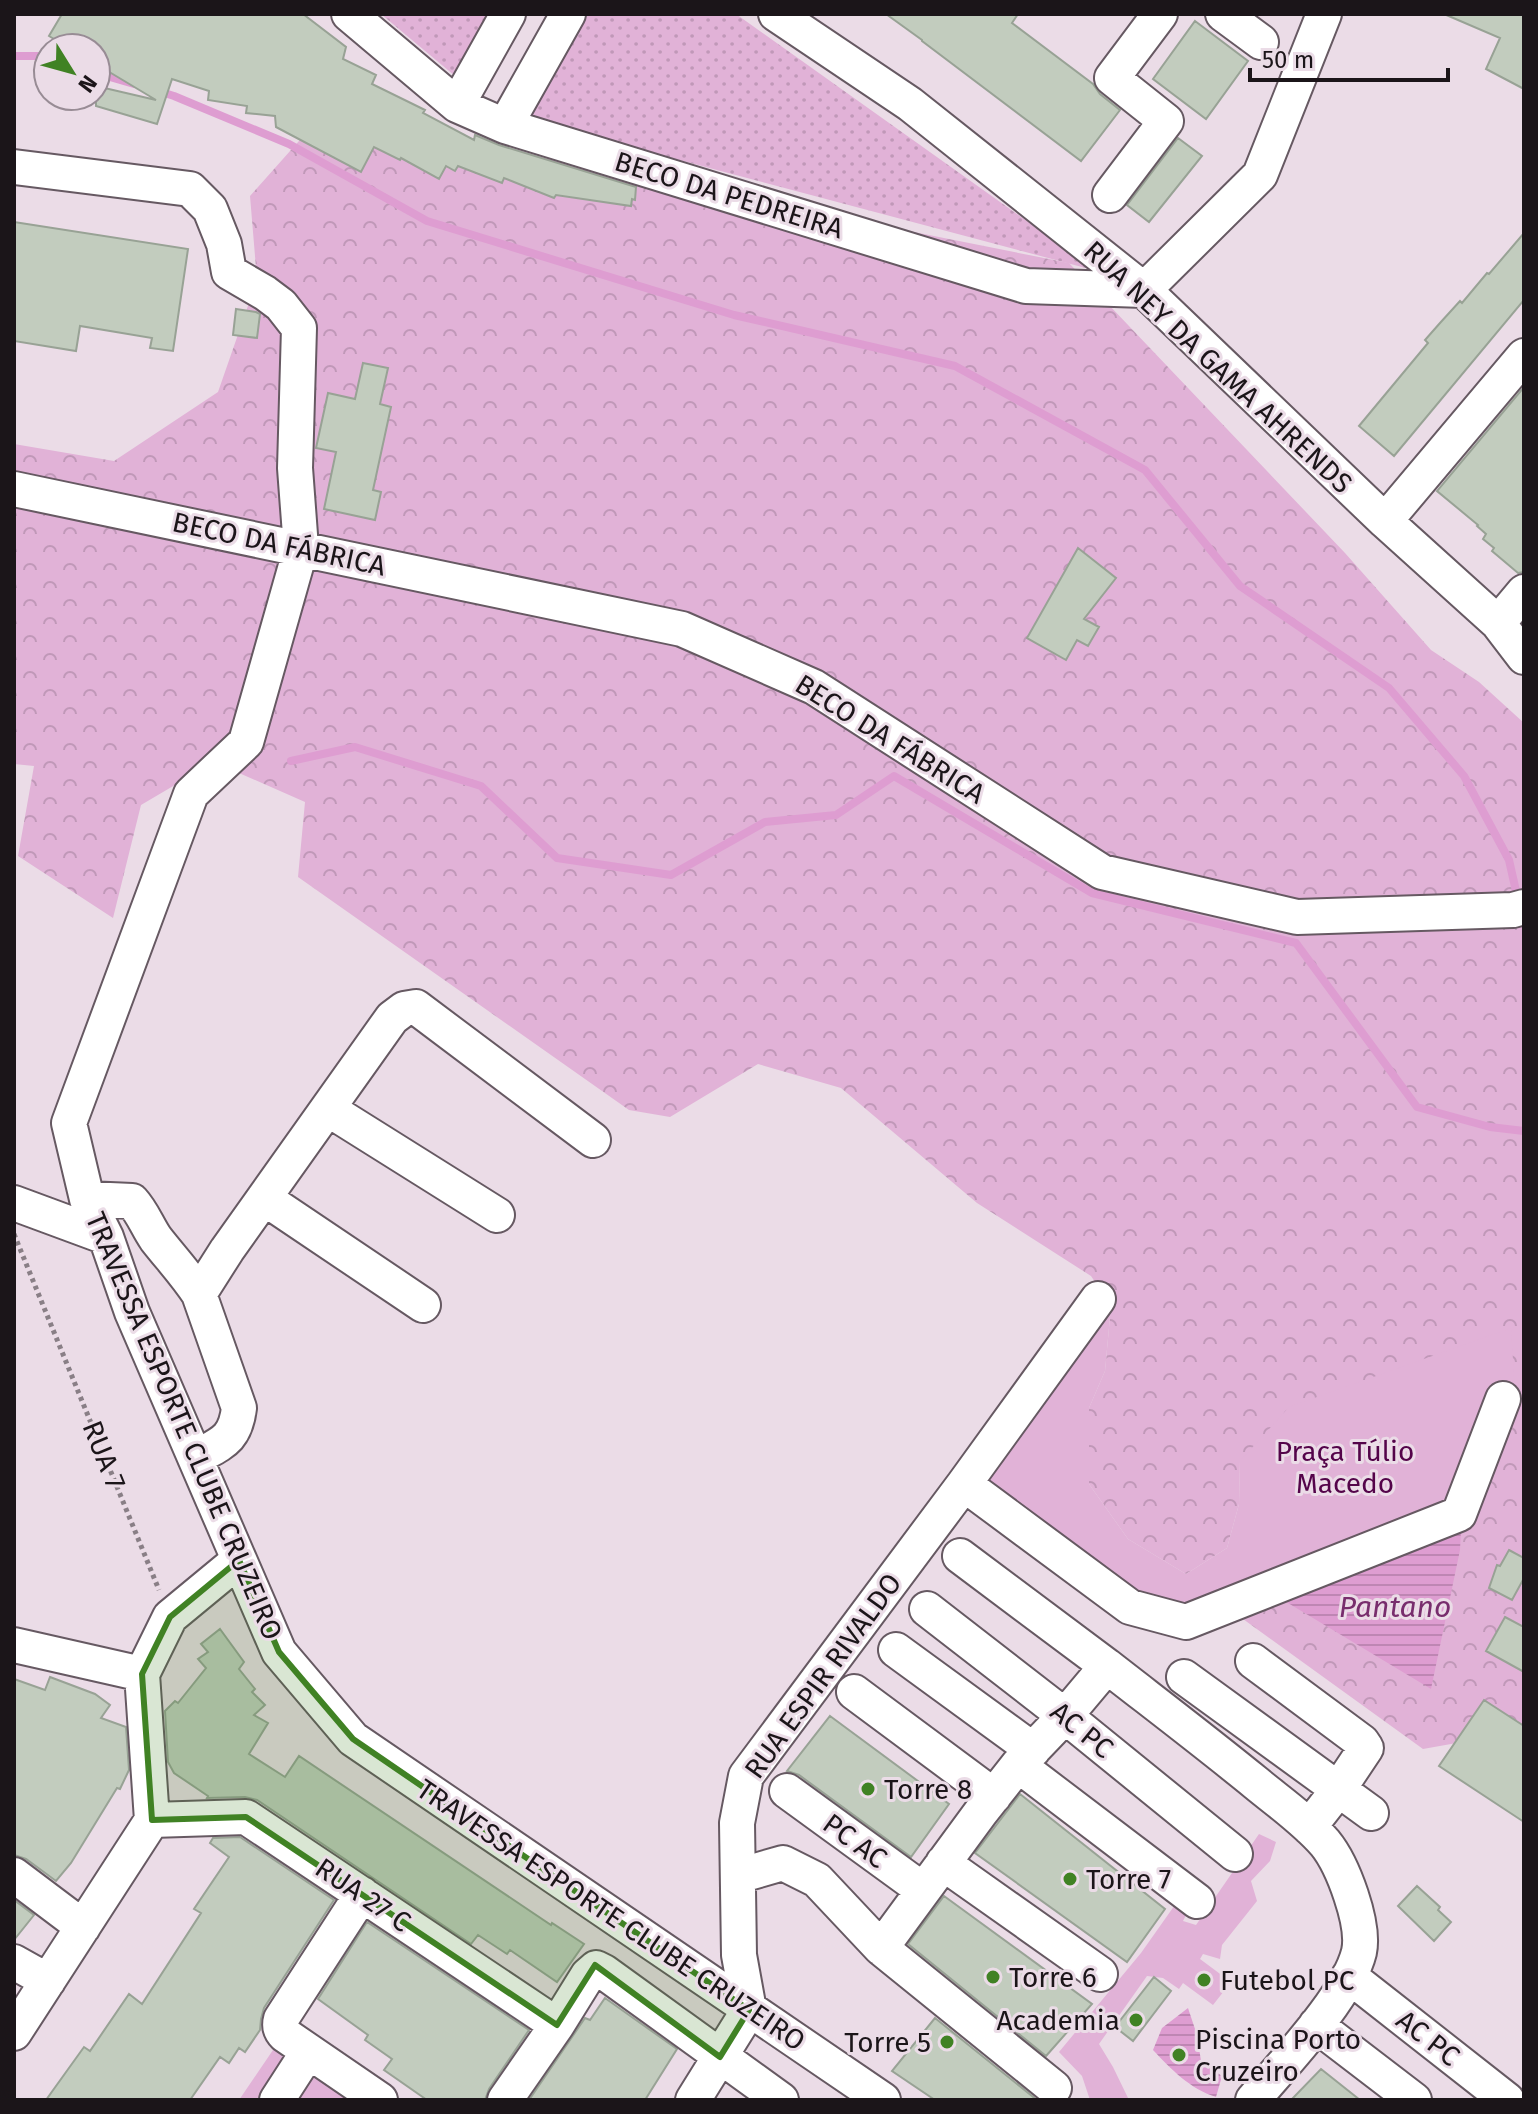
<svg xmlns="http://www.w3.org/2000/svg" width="1538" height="2114" font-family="'Fira Sans',sans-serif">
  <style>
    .grass { fill: url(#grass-dots) }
    .forest { fill: url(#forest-crowns) }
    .green { fill: #e1b2d7 }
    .water { fill: url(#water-rules) }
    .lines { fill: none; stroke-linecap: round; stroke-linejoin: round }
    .stream { stroke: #de9dd1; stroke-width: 8 }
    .building { fill: #c2ccbe; stroke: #98a295; stroke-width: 2 }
    .minor-casing { stroke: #665962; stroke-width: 38 }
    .path { stroke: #897f86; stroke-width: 5; stroke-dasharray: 4 4; stroke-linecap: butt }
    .minor { stroke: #fff; stroke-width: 34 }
    .marked { fill: #408224; fill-opacity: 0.2; stroke: #408224; stroke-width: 6; stroke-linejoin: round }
    .poi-dot { fill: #408224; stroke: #ebdce7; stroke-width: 3 }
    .labels { text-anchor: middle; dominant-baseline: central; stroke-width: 6; stroke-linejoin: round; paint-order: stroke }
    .street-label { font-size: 28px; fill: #1b1519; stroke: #ebdce7 }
    .park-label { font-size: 28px; fill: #54044a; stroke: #ebdce7 }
    .poi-label { font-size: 28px; fill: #1b1519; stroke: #ebdce7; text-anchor: start }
    .water-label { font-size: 30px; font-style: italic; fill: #782d6d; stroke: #ebdce7 }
  </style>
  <defs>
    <pattern id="grass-dots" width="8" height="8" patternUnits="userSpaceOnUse" patternTransform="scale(2)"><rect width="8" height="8" fill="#e1b2d7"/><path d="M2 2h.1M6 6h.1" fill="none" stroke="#c098b8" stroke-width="1.8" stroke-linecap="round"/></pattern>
    <pattern id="forest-crowns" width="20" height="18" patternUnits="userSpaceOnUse" patternTransform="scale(2)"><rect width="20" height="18" fill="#e1b2d7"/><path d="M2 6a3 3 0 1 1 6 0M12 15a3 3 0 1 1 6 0" fill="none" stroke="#c098b8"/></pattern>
    <pattern id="water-rules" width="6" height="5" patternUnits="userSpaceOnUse" patternTransform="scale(2)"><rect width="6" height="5" fill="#de9dd1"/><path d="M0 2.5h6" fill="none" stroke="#be86b3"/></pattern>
  </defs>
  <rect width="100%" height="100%" fill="#ebdce7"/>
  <path class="grass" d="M381,14h106l-32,62z
    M588,14h148l361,257 -568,-151z"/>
  <path class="forest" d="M323,114l746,149 276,290 86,97 48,32 45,41v1008l-101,18 -180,-130 40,-19 -43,-139 -1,43 -12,44 -41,26 -58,-35 -39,-55v-76l16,-37 6,-65 -20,-30 -114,-73 -136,-115 -83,-24 -88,53 -41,-7 -331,-233 7,-75 -91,-40 -73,43 -28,113 -95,-62 16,-90 -20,-2v-320l100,17 104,-69 39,-112 -7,-84z"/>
  <path class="green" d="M1111,1306l-6,65 -16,37v76l39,55 58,35 41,-26 12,-44 1,-43 49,-54 222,-79 4,65 -58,114 -277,103 -47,-12 -158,-121z
    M1259,1834l17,8 -6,19 -19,20 6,20 -35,44 -2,14 -17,-5 -3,5 31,23 -18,23 -30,-22 -4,6 -16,-11 -16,-2 -48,68 14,23 16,33h-39l-8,-24 -23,-24 82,-99 36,-51 12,7 -6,12 13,4z
    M290,2025l111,75h-162z"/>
  <path class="water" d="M1461,1529l-1,21 -29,139 -148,-89z
    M1188,2008l9,27 4,26 21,15 -6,21c-26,-8 -45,-28 -63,-47l9,-22z"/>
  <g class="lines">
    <path class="stream" d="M14,56h24l10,3
      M96,73l38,11
      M158,91l16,5 115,48 138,77 307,94 221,51 190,104 95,116 149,102 75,88 45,84 9,40
      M291,761l64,-14 126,39 76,72 114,17 94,-53 71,-7 58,-39 198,117 204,50 121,164 73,20 34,4"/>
  </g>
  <path class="building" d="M62,14h241l43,33 -3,12 33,16 -4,9 53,26 -2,3 51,27 1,-5 24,10 137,42 -1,13 -3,-1 -1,7 -75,-11 -2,3 -50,-20 -2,5 -44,-17 -3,5 -9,-5 -7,13 -38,-21 -1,2 -26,-13 -13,25 -85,-45 -1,-11 -29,-3 1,-7 -39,-6 1,-9 -37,-12 -15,45 -61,-18v-20l60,14 -60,-36v-16h-27l-20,-12z
    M886,14h132l-6,9 81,61 7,10 20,16 -39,51 -159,-120v-1z
    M1444,14h80v75l-38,-20 14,-31z
    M1195,21l53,40 -42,58 -53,-40z
    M1178,138l24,18 -53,66 -22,-17z
    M14,222l174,27 -15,102 -23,-3 2,-10 -72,-12 -4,25 -62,-10z
    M1524,233v67l-130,156 -35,-30 69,-83 -3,-3 15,-17 20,-22 2,2 25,-30 2,1z
    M236,309l20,3 4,2 -3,24 -24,-3z
    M363,363l25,5 -8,36 11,3 -18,83 8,2 -6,28 -51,-11 12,-57 -20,-4 12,-55 27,6z
    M1524,387v185l-6,1 -26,-22 2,-3 -11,-9 3,-5 -9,-8 1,-1 -41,-34z
    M1078,548l38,30 -32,41 15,8 -11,19 -11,-6 -11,20 -39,-22z
    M1509,1550l15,8v20l-12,22 -23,-12 8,-23 3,1z
    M1505,1617l19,10v45l-38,-21z
    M220,1629l24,33 -5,7 16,20 -3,3 13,13 -11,10 14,8 -19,31 36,23 14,-21 252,169 1,-2 32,21 -27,38 -47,-32 -3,4 -29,-19 -7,9 -214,-144 -12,-3 -38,1 1,-2 -34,-23 -6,-11 -3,-51 10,-10 3,2 28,-35 -8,-9 10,-7 -7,-8z
    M50,1677l45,17 15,11 -9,13 25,9 3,43 -9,19 -3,-1 -46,75 -15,18 -30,-22 -12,-4v-176l31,11z
    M1484,1700l40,26v96l-85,-56z
    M830,1716l119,88 -38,53 -112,-82 -12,-4z
    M1020,1794l145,115 -38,53 -152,-109z
    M240,1837l94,63 -70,108 -3,11 -1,11 -15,22 -6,-4 -10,15 -9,-6 -30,43h-144l38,-53 6,4 39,-57 13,10 59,-91 -7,-4 35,-52 -19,-14 3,-5z
    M1417,1886l23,21 -2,3 13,12 -17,19 -36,-35z
    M944,1896l148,108 -46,52 -138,-112z
    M14,1900l20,15 -20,25z
    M367,1922l162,108 -40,59 -4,11h-58l-43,-30 8,-11 -27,-19 3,-5 -50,-36z
    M1154,1977l17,14 -38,50 -18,-14z
    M605,1998l72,51 -32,51h-116l56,-82 5,2z
    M935,2018l102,82h-102l-43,-29z
    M1321,2069l39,31h-69z"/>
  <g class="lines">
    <defs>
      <path id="minor" d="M349,14l108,91 48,21 521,160 118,4 116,-115 64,-161
        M776,14l134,90 234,186 241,231 113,102 26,34
        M1223,14l38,28
        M457,105l51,-91
        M505,126l63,-112
        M14,167l176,22 20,20 14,35 5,28 36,21 16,12 18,23 -4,140 6,80 -55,194 -55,52 -122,329 18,76 19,38 26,75 147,340 74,87 530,361
        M1110,195l56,-74 -54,-43 48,-64
        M14,489l668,140 132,58 288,185 195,45 216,-7 11,-3
        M1385,521l139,-165
        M1498,623l26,-31
        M328,1109l169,106
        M264,1198l159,107
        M87,1199l45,2c11,12 15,25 24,38 14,18 30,35 43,55
        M14,1203l92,34
        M195,1458c26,-15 40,-17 44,-50l-40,-114 28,-44 165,-232 12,-9 12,-2 177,133
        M964,1484l166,123 56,15 273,-108 44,-115
        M960,1556l147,110
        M927,1609l138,107 170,138
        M14,1645l128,29
        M896,1650l137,100
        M1253,1661l109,81 4,6 -28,42 -29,37
        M142,1674l28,-57 69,-57
        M1184,1677l187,136
        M854,1692l140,104
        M1018,1765l179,136
        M787,1791l136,99
        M152,1820l94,-3 311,208
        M943,1863l157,111
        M14,1875l69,52
        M738,1876l45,-13 34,17 64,68 100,-136 37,-47 47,-49 42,-50c50,39 100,77 149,117 23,19 49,37 69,60 18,22 40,81 34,109 -11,45 -75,111 -106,148
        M362,1894l-81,125c-2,7 -1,11 4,16l95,65
        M881,1948l173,140
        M14,1962l34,19
        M1349,1976l158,124
        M1316,2025l98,75
        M14,2033l138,-213 -10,-146
        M277,2100l31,-48
        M505,2100l52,-75 31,-50 8,-7 8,4 177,128
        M693,2100l56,-90 -10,-55 -2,-132 9,-47 218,-292 134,-185"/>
    </defs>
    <use href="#minor" class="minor-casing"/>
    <path class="path" d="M14,1234l145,356"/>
    <use href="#minor" class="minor"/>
  </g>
  <path class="marked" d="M239,1560l40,92 74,87 396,271 -29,47 -125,-92 -38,60 -311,-208 -94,3 -10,-146 28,-57z"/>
  <g class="poi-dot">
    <circle cx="868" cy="1789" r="8"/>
    <circle cx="1070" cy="1879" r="8"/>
    <circle cx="993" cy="1977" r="8"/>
    <circle cx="1204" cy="1980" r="8"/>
    <circle cx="1136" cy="2020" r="8"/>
    <circle cx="947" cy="2042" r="8"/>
    <circle cx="1179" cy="2055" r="8"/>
  </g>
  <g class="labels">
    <g class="street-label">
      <text transform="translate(729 195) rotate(17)">BECO DA PEDREIRA</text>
      <text transform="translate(1218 367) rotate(43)">RUA NEY DA GAMA AHRENDS</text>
      <text transform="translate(279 544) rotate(12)">BECO DA FÁBRICA</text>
      <text transform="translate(890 739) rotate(32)">BECO DA FÁBRICA</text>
      <text transform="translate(184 1426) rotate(67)">TRAVESSA ESPORTE CLUBE CRUZEIRO</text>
      <text transform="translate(104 1455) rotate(68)">RUA 7</text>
      <text transform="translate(823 1676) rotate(-54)">RUA ESPIR RIVALDO</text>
      <text transform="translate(1082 1730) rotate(39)">AC PC</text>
      <text transform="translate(855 1841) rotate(36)">PC AC</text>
      <text transform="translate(363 1895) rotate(34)">RUA 27 C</text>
      <text transform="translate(611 1915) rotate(34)">TRAVESSA ESPORTE CLUBE CRUZEIRO</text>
      <text transform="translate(1428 2038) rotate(38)">AC PC</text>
    </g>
    <g class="park-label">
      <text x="1345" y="1451">Praça Túlio<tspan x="1345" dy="32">Macedo</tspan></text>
    </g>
    <g class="poi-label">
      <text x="884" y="1789">Torre 8</text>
      <text x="1086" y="1879">Torre 7</text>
      <text x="1009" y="1977">Torre 6</text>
      <text x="1220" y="1980">Futebol PC</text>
      <text x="1120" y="2020" text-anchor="end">Academia</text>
      <text x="1195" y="2039">Piscina Porto<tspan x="1195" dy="32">Cruzeiro</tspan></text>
      <text x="931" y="2042" text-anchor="end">Torre 5</text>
    </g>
    <g class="water-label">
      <text x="1395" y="1607">Pantano</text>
    </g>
  </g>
  <rect width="1538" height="2114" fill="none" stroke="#1b1519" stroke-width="32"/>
  <g transform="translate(72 72) rotate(127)"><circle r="38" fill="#ebdce7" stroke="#988c95" stroke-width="2"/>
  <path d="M0-6L14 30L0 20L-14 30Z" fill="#408224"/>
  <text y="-12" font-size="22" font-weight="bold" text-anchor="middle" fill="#1b1519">N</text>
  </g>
  <path d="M1250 68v12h198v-12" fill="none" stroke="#1b1519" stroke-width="4"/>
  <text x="1262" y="68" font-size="24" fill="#1b1519" stroke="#ebdce7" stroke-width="6" paint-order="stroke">50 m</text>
</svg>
